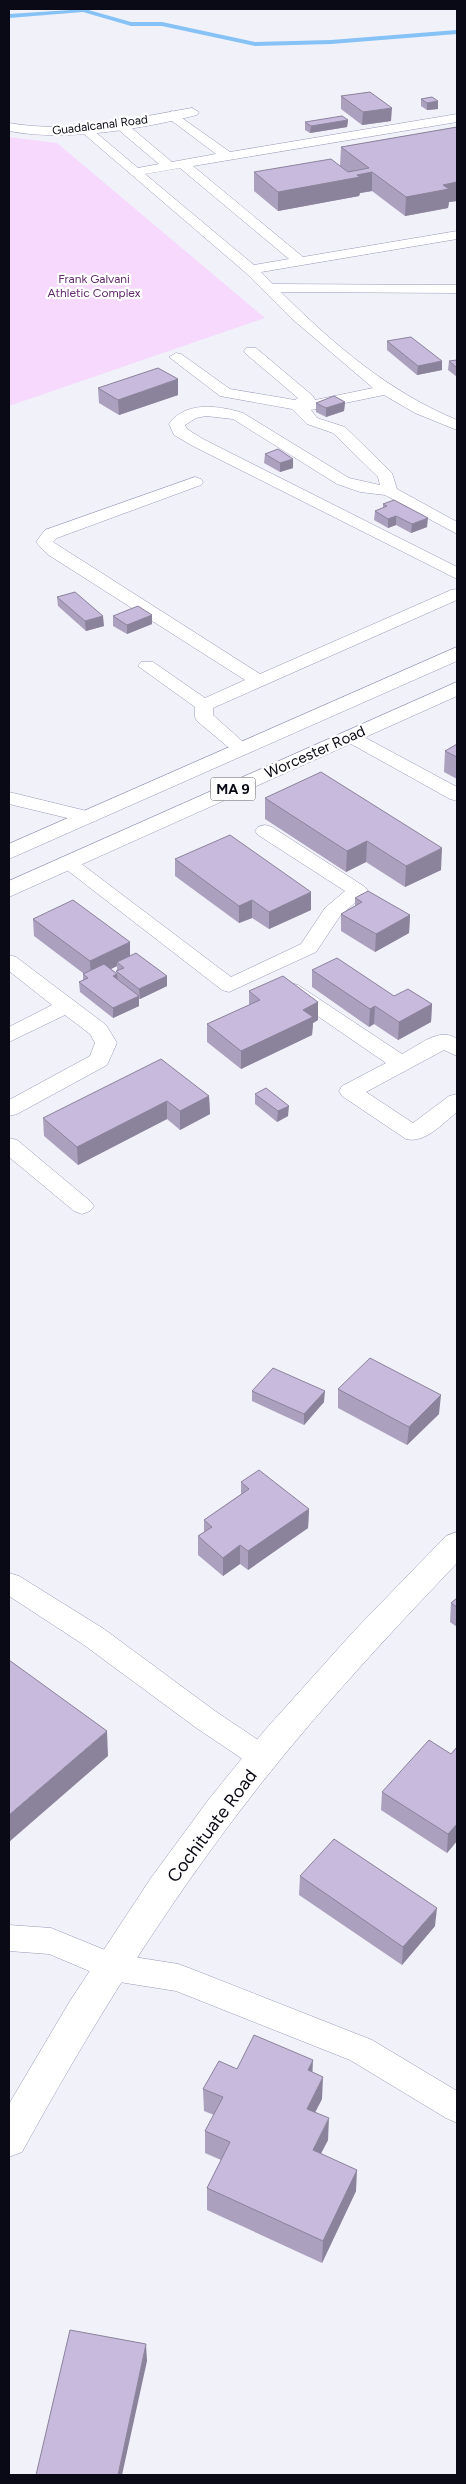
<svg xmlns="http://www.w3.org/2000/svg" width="466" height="2484" font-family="Figtree,sans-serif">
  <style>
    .green { fill: #f7d9fd }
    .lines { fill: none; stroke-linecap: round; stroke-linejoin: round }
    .stream { fill: #86c2f5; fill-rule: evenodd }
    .service-casing { stroke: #9899bb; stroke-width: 1 }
    .minor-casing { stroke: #9899bb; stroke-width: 1 }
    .secondary-casing { stroke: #9899bb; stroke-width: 1 }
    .trunk-casing { stroke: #9899bb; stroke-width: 1 }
    .service { fill: #fff; fill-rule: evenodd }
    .minor { fill: #fff; fill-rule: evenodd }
    .secondary { fill: #fff; fill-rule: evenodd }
    .trunk { fill: #fff; fill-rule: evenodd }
    .wall { fill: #aba0be; fill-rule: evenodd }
    .shaded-wall { fill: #8b829b }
    .building { fill: #c7badd; stroke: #8b829b }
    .labels { text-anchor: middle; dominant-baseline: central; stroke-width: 4.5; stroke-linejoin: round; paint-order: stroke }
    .far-street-label { font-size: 12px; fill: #0a0a16; stroke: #fff }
    .far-park-label { font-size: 12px; fill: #63296e; stroke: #fff }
    .shield { fill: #fff; stroke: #54545c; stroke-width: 1 }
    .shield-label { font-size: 14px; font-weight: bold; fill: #0a0a16 }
    .street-label { font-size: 15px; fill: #0a0a16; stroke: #fff }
    .near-street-label { font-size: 18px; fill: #0a0a16; stroke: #fff }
  </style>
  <rect width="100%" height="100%" fill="#f1f1f9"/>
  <path class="green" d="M9,137l48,6 208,175 -256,88z"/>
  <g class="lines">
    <path class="stream" d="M85,9l46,13h31l93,20 76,-2 126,-10v4l-126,10 -76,2 -93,-20h-31l-48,-14 -74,6v-4z"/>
    <defs>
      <path id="service" d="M172,111l58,41 227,-38v8l-264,44 110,91 154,-26v8l-196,33 12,12 184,1v8l-176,-1c52,52 108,100 176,128v10l-5,-2 -37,-15 -31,-18 -73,15 6,8 28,9 47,46 5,16 60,33v12l-72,-39 -25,-3 -23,-8 -104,-65 -27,-3 -10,2 -11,7 2,4 16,10 254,128v12l-266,-134 -17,-10 -5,-11c17,-24 51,-18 74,-11l106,65 31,7 -2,-8 -45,-44 -26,-9 -15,-15 -72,-13 -51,-39 7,-4 5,1 49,35 65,11 3,-2 -52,-44 -2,-3 2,-3h10l57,48 2,4 58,-12 -82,-70 -45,-45 -169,-145 6,-4 4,1 51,43 21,-4 -45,-38 -2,-3 2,-3h8l50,42 44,-8 -48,-36 -2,-3zM180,168l109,91 -35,6 -109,-91z
        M195,477l6,2 2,3 -2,3 -144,53 -4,4 207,132 191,-84 6,-1v11l-244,108v7l37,33 -2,4h-14l-37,-31 -2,-4v-10l-57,-41 3,-4h12l52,36 40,-18 -198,-126 -11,-12 9,-12z
        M351,730l106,57v14l-7,-2 -106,-59 -2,-4 2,-4z
        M9,792l86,21 3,4 -3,4 -7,2 -79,-19z
        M265,825l7,2 93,60 3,4 -28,25 -24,36 -87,40 -7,-2 -164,-127 3,-4 7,-2 7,2 156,118 70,-33 24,-36 20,-17 -87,-56 -3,-4 3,-4z
        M9,955l7,2 90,68 11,18 -10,22 -90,49 -8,2v-16l81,-44 5,-13 -5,-9 -25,-19 -56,27v-15l43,-22 -43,-34z
        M291,983l7,2 104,69c16,-8 38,-28 55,-15v17l-13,-6 -78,42 47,31 36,-27 8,-2v18c-14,11 -32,32 -51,27l-64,-43 -3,-5 3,-5 44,-23 -102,-70 -4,-4 4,-4z
        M9,1138l8,2 73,61 4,5 -4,5 -8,3 -8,-3 -65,-54z
        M9,1573l10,3 85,53 111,82 58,39 4,8 -4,8 -10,4 -10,-4 -58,-39 -111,-82 -75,-49z
        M9,1925l42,3 64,26 63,10 11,4 183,72 85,51v32l-11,-5 -96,-58 -174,-69 -63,-10 -64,-27 -40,-3z"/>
      <path id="minor" d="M192,108l7,4 -2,3c-56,14 -131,27 -188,16v-8c61,11 123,-5 183,-15z"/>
      <path id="secondary" d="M457,1532v31c-78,82 -156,166 -224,257 -79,105 -148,217 -211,332l-13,5v-53l61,-103 81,-123 58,-79 56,-69 89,-99 92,-95z"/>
      <path id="trunk" d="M457,647v14l-448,198v-15z
        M457,682v14l-448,201v-16z"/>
    </defs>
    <use href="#service" class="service-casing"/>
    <use href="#minor" class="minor-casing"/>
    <use href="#secondary" class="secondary-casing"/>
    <use href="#trunk" class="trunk-casing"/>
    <use href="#service" class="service"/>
    <use href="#minor" class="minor"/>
    <use href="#secondary" class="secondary"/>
    <use href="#trunk" class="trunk"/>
  </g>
  <path class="wall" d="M341,96l50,25 -29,4 -21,-16z
    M421,99l17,2v8l-11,1 -6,-4z
    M348,120l-1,7 -37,6 -5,-3v-8z
    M457,127v74l-8,1 -1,6 -43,8 -33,-25 -12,2 -1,3 -81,15 -24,-20v-19l86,-6 1,-19z
    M387,341l55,20v9l-25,5 -30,-25z
    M457,360v17l-9,-7 1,-9z
    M98,388l80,7 -59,20 -20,-12z
    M345,402l-1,9 -18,6 -10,-5v-9z
    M265,454l28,5v9l-13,4 -16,-9z
    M383,504l44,23 -16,6 -15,-8 -8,3 -14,-8 1,-9 8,-3z
    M57,597l47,29 -18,5 -28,-25z
    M113,616l39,8 -25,10 -14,-8z
    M457,744v35l-13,-7 1,-21z
    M265,798l176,72 -36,17 -39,-25 -20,10 -81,-53z
    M175,859l136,51 -42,19 -17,-11 -13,5 -64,-47z
    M355,898l55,17 -1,18 -34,19 -34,-21v-17l14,-8z
    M33,919l97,23v14l37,20v10l-27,13h-1v7l-26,12 -33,-26 -1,-10 4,-2v-7l-49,-37zM117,966v5h-1l1,2 -6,-4z
    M312,970l82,26 38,8 -1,18 -33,18 -24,-16 -5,3 -57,-40z
    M249,991l69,11v18l-5,3 -1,12 -71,34 -34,-27v-18l42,-19z
    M255,1094l33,22 -11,6 -22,-18z
    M209,1096l1,18 -30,16 -13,-11 -89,46 -34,-29 -1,-18z
    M338,1389l101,25 -32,31 -69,-37z
    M252,1391l72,11 -20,23 -52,-24z
    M241,1482l68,27 -1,19 -60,42 -8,-6 -17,12 -25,-21v-19l6,-4v-12l37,-26z
    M457,1598v29l-7,-5 1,-19z
    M457,1747v94l-10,12 -66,-43 1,-18 69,-38z
    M300,1876l135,50 -33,39 -103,-70z
    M237,2069l76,3 9,27 -7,13 13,28 -7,13 35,38 -34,72 -115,-53v-22l14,-28 -16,-7v-22l9,-16 -10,-4 -1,-22z"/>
  <path class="shaded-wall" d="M438,101v8l-11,1v-7z
    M392,108l-1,13 -29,4 1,-13z
    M348,120l-1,7 -37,6 1,-7z
    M372,172v19l-12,2 -1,3 -81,15v-19z
    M457,182v19l-8,1 -1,6 -43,8 1,-19 37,-12z
    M442,361v9l-25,5 1,-9z
    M178,379v16l-59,20 -1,-15z
    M345,402l-1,9 -18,6v-9z
    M293,459v9l-13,4v-9z
    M396,516v9l-8,3v-9z
    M428,518l-1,9 -16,6 1,-9z
    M152,615v9l-25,10v-9z
    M103,616l1,10 -18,5 -1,-10z
    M367,841l-1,21 -20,10 1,-21z
    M442,848l-1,22 -36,17 1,-21z
    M311,892v18l-42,19v-17z
    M252,900v18l-13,5v-17z
    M410,915l-1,18 -34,19 1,-18z
    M130,942v17l-13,3v4l-26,13 -1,-18z
    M117,974l1,10 -5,-8z
    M167,976v10l-27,13 -1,-10z
    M139,996v10l-26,12v-10z
    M318,1002v18l-5,3 -1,12 -71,34v-18l62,-41z
    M432,1004l-1,18 -33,18 1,-18z
    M375,1006l-1,18 -5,3 1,-18z
    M209,1096l1,18 -30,16v-19z
    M167,1101v18l-89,46 -1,-18z
    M289,1106l-1,10 -11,6 1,-11z
    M325,1391l-1,11 -20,23v-11z
    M441,1395l-2,19 -32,31 2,-18z
    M309,1509l-1,19 -60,42v-19z
    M240,1545v19l-17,12v-18z
    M107,1731l1,25 -99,86v-27z
    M457,1824v17l-10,12 1,-19z
    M437,1908l-2,18 -33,39 1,-18z
    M313,2060l-1,22 -4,-12z
    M323,2077l-1,22 -16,31 1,-21z
    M329,2118l-1,22 -16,31 1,-21z
    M357,2170l-1,21 -34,72 1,-22z
    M146,2344l1,17 -25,114h-4z"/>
  <path class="building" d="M370,92l22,16 -29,4 -22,-16z
    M432,97l6,4 -11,2 -6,-4z
    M342,116l6,4 -37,6 -6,-4z
    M457,127v55l-14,3 6,4 -43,8 -34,-25 -15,3 3,2 -82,15 -24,-20 77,-13 17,13 21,-4 -28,-21z
    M411,337l31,24 -24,5 -31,-25z
    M457,360v8l-8,-7z
    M158,368l20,11 -60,21 -20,-12z
    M334,396l11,6 -19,6 -10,-5z
    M278,449l15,10 -13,4 -15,-9z
    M394,500l34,18 -16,6 -16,-8 -8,3 -13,-8 12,-5 -4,-2z
    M75,592l28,24 -18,5 -28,-24z
    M138,606l14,9 -25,10 -14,-9z
    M457,744v13l-12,-6z
    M321,772l121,76 -36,18 -39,-25 -20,10 -82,-53z
    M230,835l81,57 -42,20 -17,-12 -13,6 -64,-47z
    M368,891l42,24 -34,19 -35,-20 21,-12 -7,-4z
    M73,900l57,42 -40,19 -57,-42z
    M136,953l31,23 -28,13 -23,-18 8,-3 -7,-6z
    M337,958l57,38 14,-7 24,15 -33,18 -24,-16 -5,3 -58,-39z
    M104,964l13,10 -4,2 26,20 -26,12 -34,-26 9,-4 -5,-4z
    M283,976l35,26 -15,8 10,7 -72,34 -34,-27 53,-24 -11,-9z
    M161,1059l48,37 -29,15 -13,-10 -90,46 -34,-29z
    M266,1088l23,18 -11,5 -23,-17z
    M370,1358l71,37 -32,32 -71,-38z
    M273,1368l52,23 -21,23 -52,-23z
    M259,1470l50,39 -61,42 -8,-6 -17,13 -25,-22 14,-9 -8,-7 45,-31 -8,-7z
    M457,1598v9l-6,-4z
    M9,1660l98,71 -98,84z
    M429,1740l22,14 6,-7v77l-9,10 -66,-42z
    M334,1839l103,69 -34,39 -103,-71z
    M254,2035l59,25 -5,10 15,7 -16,32 22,9 -16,32 44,20 -34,71 -116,-53 23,-46 -25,-11 18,-34 -20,-8 16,-28 18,8z
    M70,2330l76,14 -28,131h-82z"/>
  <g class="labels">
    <g class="far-street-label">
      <text transform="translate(100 125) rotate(-7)">Guadalcanal Road</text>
    </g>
    <g class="far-park-label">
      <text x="94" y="279">Frank Galvani<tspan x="94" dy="14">Athletic Complex</tspan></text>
    </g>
    <rect class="shield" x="210.5" y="777.5" width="45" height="23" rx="4"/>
    <g class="shield-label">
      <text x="233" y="789">MA 9</text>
    </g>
    <g class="street-label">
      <text transform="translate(315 752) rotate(-24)">Worcester Road</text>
    </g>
    <g class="near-street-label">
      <text transform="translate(212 1826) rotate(-53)">Cochituate Road</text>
    </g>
  </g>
  <rect width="466" height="2484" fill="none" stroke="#0a0a16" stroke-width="20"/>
</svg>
